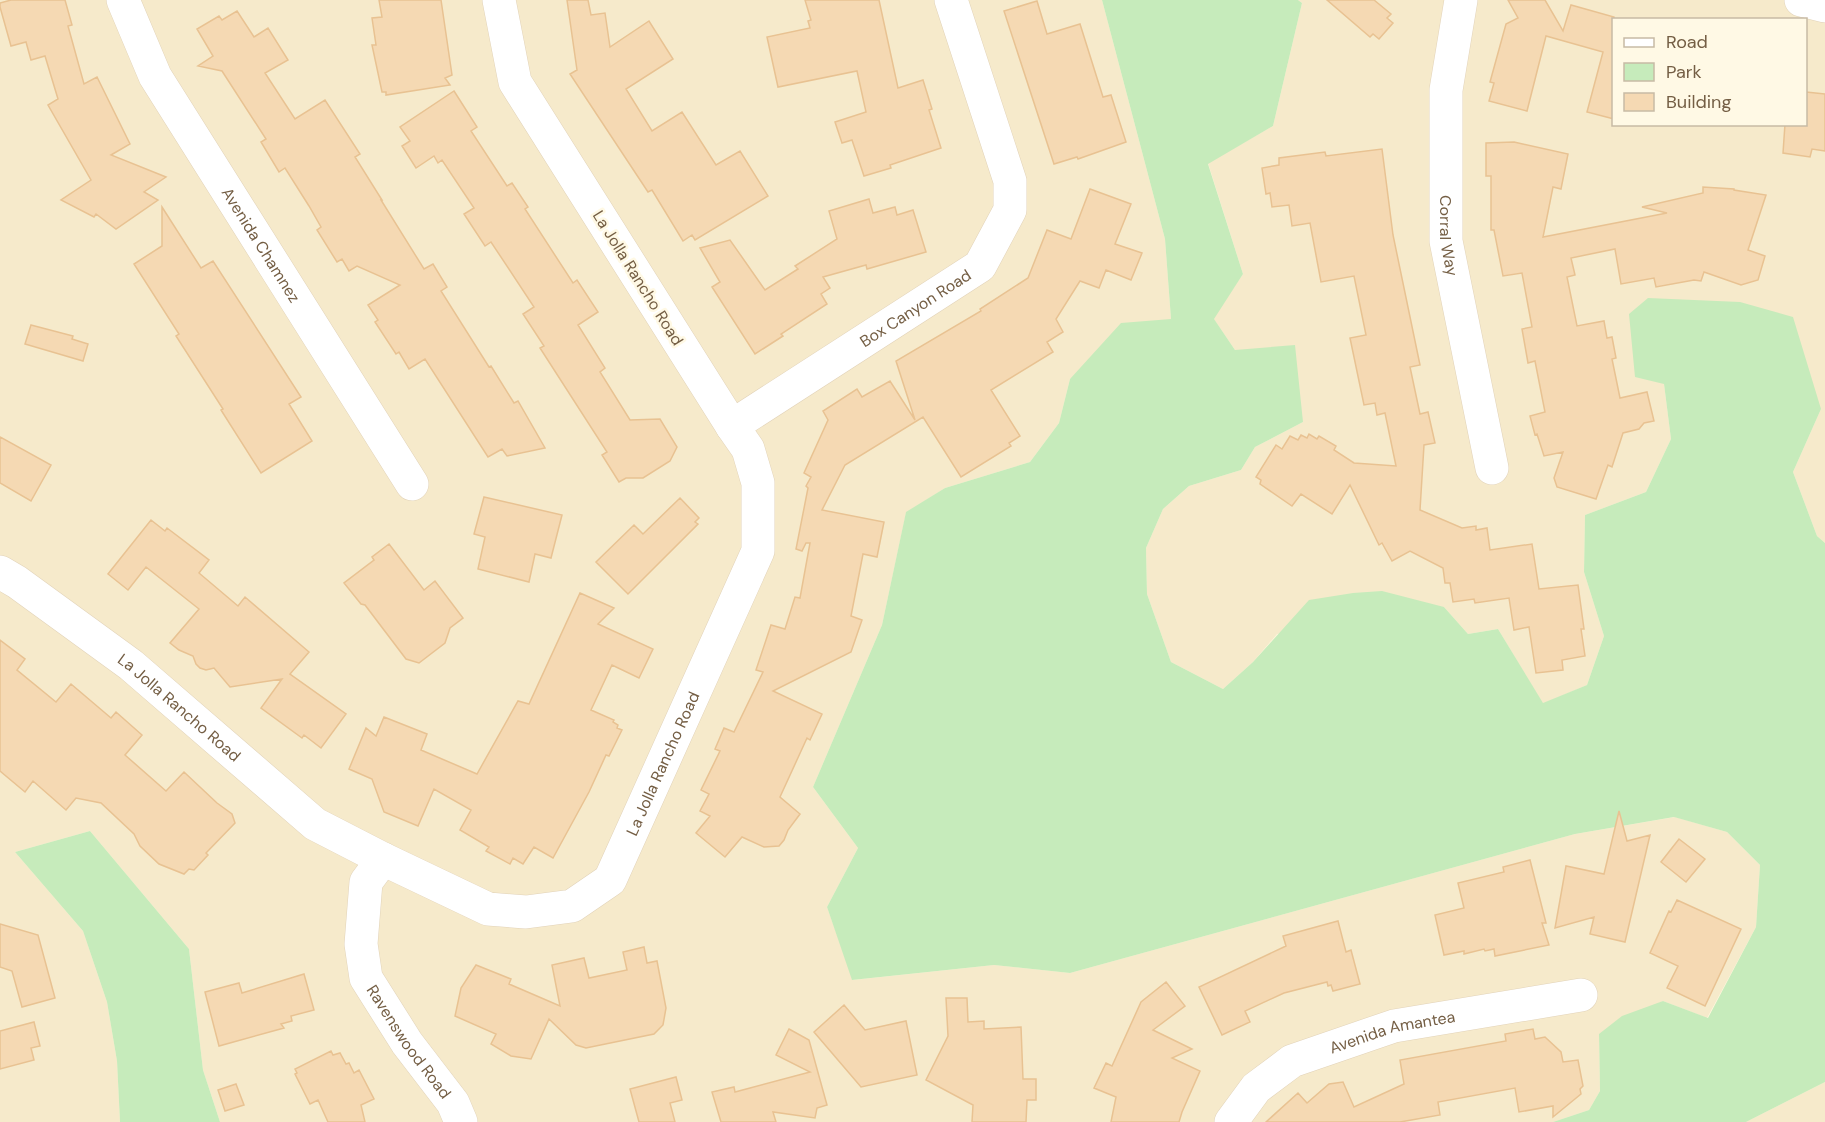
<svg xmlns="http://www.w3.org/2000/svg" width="1825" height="1122" font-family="'DM Sans',sans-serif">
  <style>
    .residential { fill: #f6eacb; fill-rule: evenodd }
    .green { fill: #c6ebbb }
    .building { fill: #f5d9b3; stroke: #e8c292; stroke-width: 1.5 }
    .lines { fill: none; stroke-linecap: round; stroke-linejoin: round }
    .minor-casing { stroke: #e2d3b9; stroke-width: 34 }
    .minor { stroke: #fff; stroke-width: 33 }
    .labels { text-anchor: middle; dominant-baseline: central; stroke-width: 5; stroke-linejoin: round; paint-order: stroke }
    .street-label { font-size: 16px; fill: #745e44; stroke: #fff9e5 }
  </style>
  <rect width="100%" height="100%" fill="#fef7dd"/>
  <path class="residential" d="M0,0h1102l63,239 6,80 -101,60 -11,44 -29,39 -85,26 -39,25 -24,112 -69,162 45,61 -31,59 26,73 141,-15 76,8 505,-139 100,-17 52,15 33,33 -4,62 -49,91 -44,-17 -64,34 1,56 -11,19 -36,12h-1333l-17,-52 -14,-121 -99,-118 -75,21 68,79 24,71 10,59 3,61h-120z
    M1298,0h527v543l-8,-7 -24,-64 28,-63 -157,-25 7,55 -25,53 -61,23 -1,57 20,64 -17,49 -44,19 -45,-75 -30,5 -24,-27 -167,27 -24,28 -30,27 -52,-27 -24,-68 -1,-46 17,-39 26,-23 52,-16 14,-23 48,-25 -68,-72 -22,-32 30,-44 -35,-111 65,-37 29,-123zM1614,20h192v104h-192z
    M1825,1082v40h-79z"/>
  <path class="green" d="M1102,0h196l4,3 -29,123 -65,38 35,110 -29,45 21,31 60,-5 8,77 -48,25 -14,23 -52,16 -26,23 -17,39 1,46 24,68 52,27 30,-27 56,-62 44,-7 29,-2 62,16 24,27 30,-5 45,74 44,-18 17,-49 -20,-64 1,-57 61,-23 25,-53 -7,-55 -29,-7 -6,-63 19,-16 92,4 53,15 28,92 -28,63 24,64 8,7v539l-79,40h-193l36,-12 11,-19 -1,-57 23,-18 41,-15 45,17 48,-91 4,-62 -33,-33 -53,-15 -99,17 -505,139 -76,-8 -142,15 -25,-73 31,-59 -45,-61 69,-162 24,-113 39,-24 85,-26 29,-39 11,-44 51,-56 50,-4 -6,-80z
    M90,831l99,118 14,121 17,52h-100l-3,-61 -10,-59 -24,-71 -68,-79z"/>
  <path class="building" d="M11,0h54l7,25 -4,1 16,58 13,-7 33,67 -19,11 55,22 -22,15 14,8 -42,29 -20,-15 -2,3 -33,-17 30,-20 -43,-75 10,-6 -13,-43 -14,4 -5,-18 -15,4 -11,-39v-4z
    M379,0h62l11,75 -7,3 5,7 -64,10v-3h-4l-10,-47h4l-4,-27 10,-1z
    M567,0h21l3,15 14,-2 5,34 39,-26 24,38 -47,30 26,42 30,-19 34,53 24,-14 28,45 -73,44 -3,-5 -9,6 -31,-51 -4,2 -78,-118 7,-4z
    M805,0h74l19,88 25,-8 9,29 -3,1 12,38 -51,17 1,3 -27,8 -12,-36 -10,3 -7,-21 31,-10 -9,-41 -79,16 -11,-50 43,-9 -2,-7 3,-1z
    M1327,0h47l17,14 -4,4 6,5 -14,16 -6,-5 -3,3z
    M1508,0h37l18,31 8,-26 43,12v102l-27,-7 16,-60 -57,-16 -19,75 -38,-10 5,-18 -4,-1 16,-58 12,-6z
    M1037,1l10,33 33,-10 23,73 8,-2 15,47 -48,17 -1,-2 -23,7 -50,-153z
    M237,11l17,26 14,-9 20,32 -23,13 30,46 30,-19 35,54 -5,3 27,43h-1l43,69 9,-5 14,23 -6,4 48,76 2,-1 23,37 4,-2 27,47 -38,8 -5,-7 -14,8 -63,-98 -16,10 -10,-17 -3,2 -21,-32 3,-2 -10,-15 32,-20 -43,-19 -8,5 -7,-12 -5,3 -20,-32 4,-3 -12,-21 -24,-38 -6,4 -18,-30 5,-3 -44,-68 -24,-5 15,-10 -16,-27 22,-13 3,4z
    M454,91l23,36 -6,4 36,55 5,-3 16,24 -3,2 48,74 4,-3 21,32 -20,13 27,43 -5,4 30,48 30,-1 17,28 -7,14 -27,17h-17l-7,4 -17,-27 5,-3 -67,-104 4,-2 -21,-32 11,-7 -43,-65 -6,4 -21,-32 10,-6 -32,-48 -4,3 -4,-7 -18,12 -14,-22 8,-5 -10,-14z
    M1806,92l19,2v57l-13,-2 -2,8 -27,-4 2,-29h21z
    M1514,142l54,12 -7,35 -8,-2 -10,50 124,-24 -25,-6 61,-14v-6l31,2v1l32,5 -18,55 17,6 -7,24 -17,5 -37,-13 -3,9 -7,-1 -38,7 -2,-9 -33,6 -6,-35 -44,9 4,17 -8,2 10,49 27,-5 3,17 5,-1 4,21 -4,1 8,39 27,-6 7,29 -10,2 -5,6 -16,4 -11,34 -4,-2 -12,34 -39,-12 -3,-9 9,-26 -19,4 -7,-22 -2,1 -5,-19 15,-4 -10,-51 -7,2 -6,-34 10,-2 -10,-54 -19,3 -9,-46h-3v-54h-5v-33z
    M1382,149l11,86 27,130 -10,2 10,47 8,-2 7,31 -11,2 -4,65 42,18 14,-2v4l11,-2 3,22 42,-6 7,45 39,-4 6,44h-3l4,27 -23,4 1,10 -27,3 -7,-46 -15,3 -5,-32 -34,5 -1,-4 -21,3 -3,-19h-5l-2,-15 -33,-17 -18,10 -10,-18 -3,2 -29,-60 -18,29 -31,-20 -9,12 -32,-22 1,-4 -5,-3 20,-32 6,4 8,-13 8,4 3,-5 6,3 2,-4 8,5 2,-3 17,10 -2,4 20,13 42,3 -11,-53 -8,2 -2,-12 -11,2 -14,-67 16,-3 -12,-59 -33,6 -11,-59 -18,3 -3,-21 -17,2 -2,-14 -4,1 -4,-26 17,-3v-7l46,-6 1,4z
    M1090,189l41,15 -16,40 27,9 -11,27 -25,-10 -7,18 -19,-7 -24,38 7,13 -16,10 6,10 -62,38 29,46 -11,7 2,3 -50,31 -38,-60 -78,48 -23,45 62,12 -7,35 -14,-3 -12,62 11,4 -11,32 -78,39 49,23 -12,26 -3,-2 -27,59 20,17 -12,16 -4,10 -5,6 -15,1 -22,-10 -17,20 -29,-24 14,-17 -10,-5 9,-17 -8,-4 19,-39 -5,-2 9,-21 10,4 29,-60 -7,-2 15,-45 14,4 10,-32 5,1 10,-55h-4l-4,8 -6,-2 12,-61 -2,-2 5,-9 -7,-4 24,-53 -5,-9 34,-22 5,8 28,-16 25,39 -19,-59 85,-50 -1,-2 48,-31 19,-48 24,9z
    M869,199l4,14 22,-6 2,8 16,-5 13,42 -59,17 -1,-4 -43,12 7,11 -9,6 6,10 -46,30 2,2 -28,18 -43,-67 8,-5 -20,-34 30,-8 35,50 33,-21 -3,-3 42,-27 -8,-28z
    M162,207l39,61 12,-7 88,136 -12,7 23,37 -51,32 -40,-63 2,-1 -47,-73 3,-2 -45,-70 28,-18z
    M31,325l42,11 -1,3 16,5 -5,17 -58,-17z
    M0,437l51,28 -20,36 -31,-18z
    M484,497l78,18 -11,43 -16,-4 -6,28 -51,-13 7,-32 -11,-3z
    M680,498l19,20 -4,4 3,2 -70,70 -32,-32 38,-37 9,9z
    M151,520l14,11 2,-3 42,32 -10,13 39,33 7,-9 64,55 -19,22 56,40 -25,34 -17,-13 -2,3 -41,-30 21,-29 -52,8 -16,-19 -8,2 -6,-2 -4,-4 -3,-8 -14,-6 -9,-7 29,-34 -53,-42 -18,23 -20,-16z
    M389,544l35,46 11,-9 28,37 -13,10 -5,15 -26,20 -13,-4 -41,-54 -4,-1 -17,-21 30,-23 -2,-3z
    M580,593l34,15 -16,16 55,25 -14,29 -27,-13 -21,45 23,10 -1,2 5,3 -1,3 5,2 -13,26 -3,-1 -17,37 -36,66 -19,-11 -11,17 -10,-6 -3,6 -24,-13 3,-4 -29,-17 11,-20 -37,-21 -16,37 -34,-14 -12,-33 -23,-10 17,-41 10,8 8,-19 43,17 -6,16 56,24 41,-73 11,3z
    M0,640l25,19 -8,11 39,32 15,-18 40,34 5,-6 26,23 -17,20 41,36 18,-19 33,31 15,11 3,9 -29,30 2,2 -14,15 -5,-1 -5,5 -25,-10 -19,-18 -6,-12 -33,-31 -25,-5 -10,12 -33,-29 -8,11 -25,-21z
    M1619,811l8,30 23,-6 -25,107 -35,-8 4,-17 -39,11 11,-62 38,8z
    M1679,839l26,20 -19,23 -25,-20z
    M1530,860l16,63h-4l7,22 -54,11 -1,-7 -9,2 -1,-2 -20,5v-3l-20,4 -9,-40 29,-7 -6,-25 46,-11 -1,-5z
    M1677,900l64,29 -36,77 -38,-18 11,-22 -28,-13 19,-42 2,1z
    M1338,921l8,31 5,-2 9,34 -27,7 -2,-6 -3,1 -1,-4 -43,11 -39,18 5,11 -28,13 -23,-48 87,-41 -3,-10z
    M0,924l38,11 17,63 -33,9 -10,-36 -12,-4z
    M644,947l3,16 10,-2 9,47 -3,17 -9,9 -68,14 -10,-3 -27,-26 -18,40 -20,-3 -20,-12 5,-10 -41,-18 6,-28 15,-23 35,14 -2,5 51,22 -8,-41 32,-7 5,20 38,-8 -4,-18z
    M304,974l10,36 -23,6 1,5 -11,3 3,4 -65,18 -14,-54 34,-9 3,10z
    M1166,982l19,24 -32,24 39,19 -20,9 28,13 -18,41 -3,10h-68l5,-25 -22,-9 12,-25 6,3 29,-64z
    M946,998h21l1,24 16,-1v8l37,-2 2,52h13v21h-9l-1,22h-54l1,-17 -47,-25 22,-44z
    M844,1005l21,25 41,-9 11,54 -56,12 -47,-55z
    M34,1022l6,24 -9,2 3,12 -34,9v-38z
    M789,1029l20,11 18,65 -10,3 -2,10 -42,-6 3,10h-55l-9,-30 22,-5 1,5 75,-20 -34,-17z
    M1533,1029l2,10 10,-2 16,15 2,10 15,-2 5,26 -3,3 1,5 -28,23v-11l-34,6 -4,-24 -77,14 2,13 -40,7h-134l32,-29 9,10 22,-19 14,-2 11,25 50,-23 -4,-24 106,-19 -1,-7z
    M331,1051l2,4 7,-2 6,11 3,-1 5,10 5,-3 15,29 -13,6 4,17h-37l-10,-22 -8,4 -15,-30 2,-1 -2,-4z
    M676,1077l6,23 -12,3 5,19h-36l-9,-33z
    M236,1084l8,21 -19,6 -7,-21z"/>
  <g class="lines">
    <defs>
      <g id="minor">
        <path id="s1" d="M123,0l32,76 257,408"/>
        <path id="s2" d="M1461,0l-15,90v151l46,227"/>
        <path d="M1801,0l24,6"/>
        <path id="s3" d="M732,426l248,-160 30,-56v-29l-59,-181"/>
        <path id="s4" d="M0,572l17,10 114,83 184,159 68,35 105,50 38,3 46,-6 38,-26 148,-329v-68l-10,-34 -16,-23 -217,-344 -16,-82"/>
        <path id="s5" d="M383,859l-17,23 -5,62 5,34 41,65 46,60 8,19"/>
        <path id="s6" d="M1231,1122l25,-34 36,-27 102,-35 187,-31"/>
      </g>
    </defs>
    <use href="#minor" class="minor-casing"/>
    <use href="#minor" class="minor"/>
  </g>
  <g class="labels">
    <g class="street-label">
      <text stroke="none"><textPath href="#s2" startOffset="237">Corral Way</textPath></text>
      <text stroke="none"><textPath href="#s1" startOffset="282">Avenida Chamnez</textPath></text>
      <text transform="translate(638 278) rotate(58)">La Jolla Rancho Road</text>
      <text stroke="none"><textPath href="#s3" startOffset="218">Box Canyon Road</textPath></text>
      <text stroke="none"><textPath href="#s4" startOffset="225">La Jolla Rancho Road</textPath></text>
      <text stroke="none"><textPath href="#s4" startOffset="855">La Jolla Rancho Road</textPath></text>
      <text stroke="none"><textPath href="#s6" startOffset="192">Avenida Amantea</textPath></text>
      <text stroke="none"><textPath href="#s5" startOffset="202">Ravenswood Road</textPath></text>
    </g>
  </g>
  <rect x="1612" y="18" width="195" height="108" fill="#fff9e5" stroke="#c7bba5" stroke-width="1.5"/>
  <rect x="1624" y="38" width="30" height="9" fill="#ffffff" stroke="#c7bba5" stroke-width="1.5"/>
  <text x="1666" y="48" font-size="18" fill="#745e44">Road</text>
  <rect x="1624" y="63" width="30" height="18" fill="#c6ebbb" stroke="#c7bba5" stroke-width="1.5"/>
  <text x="1666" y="78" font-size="18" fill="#745e44">Park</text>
  <rect x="1624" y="93" width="30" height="18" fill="#f5d9b3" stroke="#c7bba5" stroke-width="1.5"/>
  <text x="1666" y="108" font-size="18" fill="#745e44">Building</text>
</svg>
